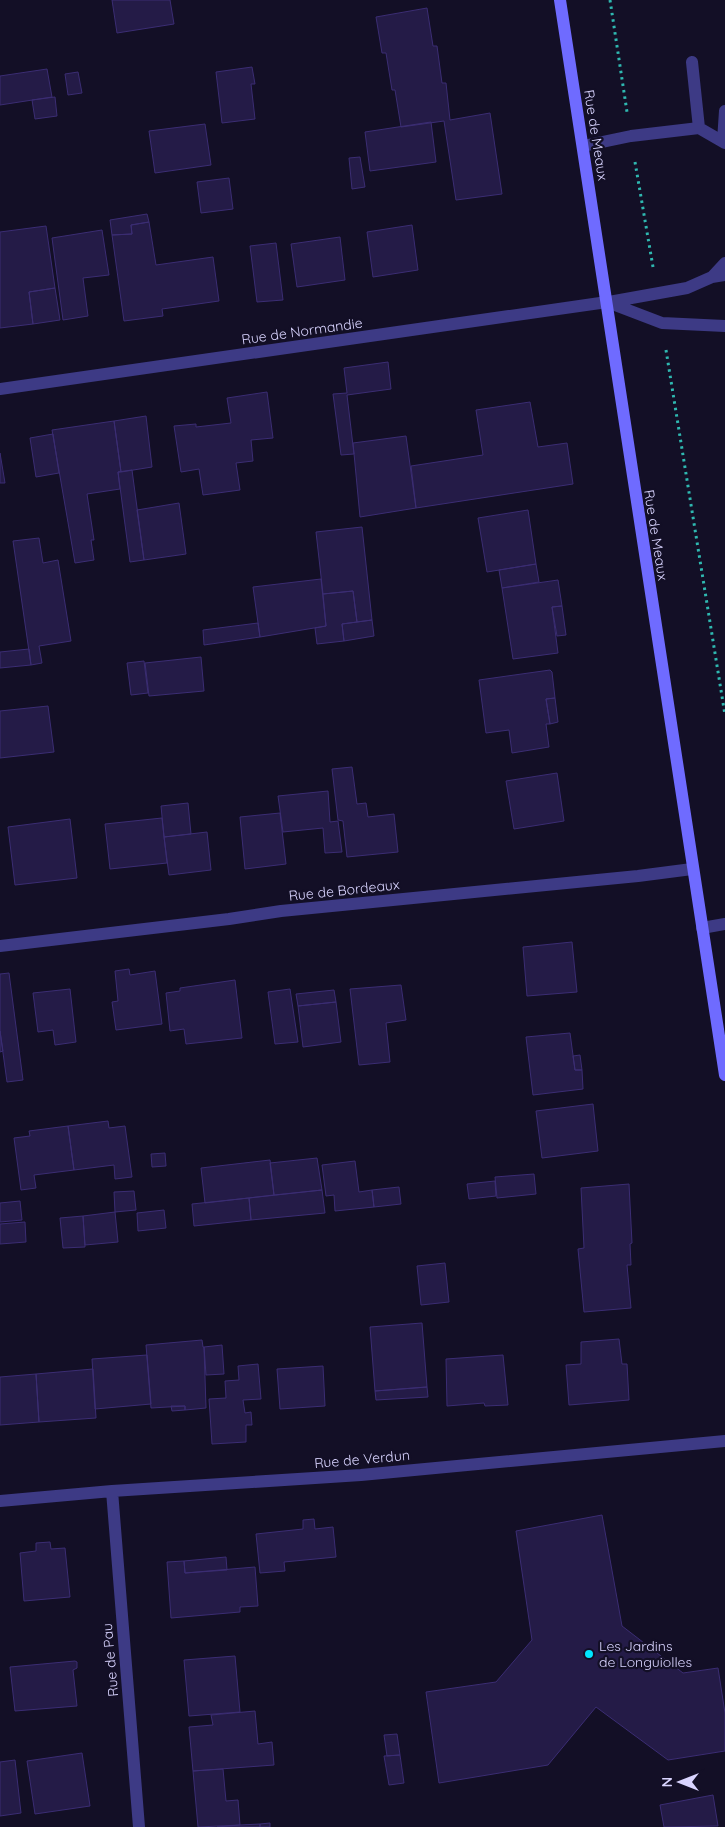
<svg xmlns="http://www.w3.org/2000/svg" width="725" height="1827" font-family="Quicksand,sans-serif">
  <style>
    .building { fill: #241b47; stroke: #3b2d73 }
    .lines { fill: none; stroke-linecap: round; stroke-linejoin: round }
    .path { stroke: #2fb8b0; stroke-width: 3; stroke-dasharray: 2.5 4; stroke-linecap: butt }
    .lane { stroke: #3d3a85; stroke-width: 12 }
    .street { stroke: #3d3a85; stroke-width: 12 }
    .secondary { stroke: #6f6bff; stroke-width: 12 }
    .poi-dot { fill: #00e5ff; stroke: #130f26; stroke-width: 2 }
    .labels { text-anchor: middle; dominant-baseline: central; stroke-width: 4.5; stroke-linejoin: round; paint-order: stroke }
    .street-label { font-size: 14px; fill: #d9d4ff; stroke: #130f26 }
    .poi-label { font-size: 14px; fill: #d9d4ff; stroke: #130f26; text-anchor: start }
  </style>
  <rect width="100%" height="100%" fill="#130f26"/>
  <path class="building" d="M112,0h58l4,24 -57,9z
    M427,8l6,38h4l5,37h4l4,37 40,-7 12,81 -46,6 -12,-79 -43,6 -6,-37h-3l-6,-37h-4l-6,-36z
    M252,67l3,17h-4l4,35 -33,4 -6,-51z
    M47,69l5,28 -52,8v-29z
    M78,72l4,21 -14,2 -3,-21z
    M55,97l2,19 -22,3 -3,-19z
    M431,122l5,40 -66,9 -5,-39z
    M205,124l6,41 -56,8 -6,-42z
    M360,157l5,30 -13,2 -3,-31z
    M229,178l4,31 -32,4 -4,-31z
    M147,214l2,8 -18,3 1,9 -20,1 -2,-15z
    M149,222l7,43 57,-8 6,44 -57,8 1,7 -39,5 -12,-86 20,-1 -1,-9z
    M412,225l6,45 -45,7 -6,-45z
    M46,226l9,62 -26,4 4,32 -33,4v-96z
    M102,230l7,45 -26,3 5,38 -25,4 -11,-82z
    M340,237l5,43 -48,7 -6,-43z
    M276,243l7,57 -26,2 -7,-56z
    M55,288l5,32 -27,4 -4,-32z
    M388,362l3,27 -44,6 7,59 -13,1 -8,-61 14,-1 -3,-25z
    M267,392l6,46 -22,2 2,21 -17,2 4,27 -37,5 -4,-26 -18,3 -7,-46 22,-2v3l35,-4 -4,-25z
    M530,402l8,45 29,-4 6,41 -157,24 -5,-42 72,-11 -7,-45z
    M146,416l6,51 -31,5 -7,-51z
    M114,421l7,51h-3l2,17 -33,5 7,46h-3l3,20 -19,3 -23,-133z
    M53,434l6,39 -23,4 -6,-39z
    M406,436l10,72 -56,9 -7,-74z
    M0,453l5,30h-5z
    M132,470l12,90 -14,2 -12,-90z
    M179,503l7,51 -42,6 -7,-50z
    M528,510l8,54 -49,8 -9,-54z
    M362,527l10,93 -15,2 -4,-31 -30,3 -7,-62z
    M39,538l4,25 15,-3 13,81 -32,5 3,17 -11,2 -18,-124z
    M536,564l3,18 -37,6 -3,-18z
    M321,579l5,47 -66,11 -7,-50z
    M558,580l4,26 -10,1 6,46 -45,6 -11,-71z
    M353,591l4,31 -15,2 2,17 -27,3 -2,-16 11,-2 -3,-32z
    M562,606l4,29 -9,1 -5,-29z
    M372,620l2,16 -30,5 -2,-17z
    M258,623l2,14 -56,8 -1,-15z
    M29,649l2,16 -31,3v-16z
    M201,657l3,34 -55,5 -4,-33z
    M144,661l4,32 -17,2 -4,-32z
    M550,670l2,2 3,26 -9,1 4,25h-4l3,23 -37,6 -3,-23 -23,3 -7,-53z
    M555,698l3,24 -8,2 -4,-25z
    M48,706l6,46 -54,6v-47z
    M352,767l5,37 9,-1 2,14 26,-3 4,38 -51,5 -4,-36 -5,-1 -6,-51z
    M557,773l7,48 -50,8 -8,-48z
    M328,791l2,31 8,-1 4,31 -17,1 -2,-25 -40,4 -5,-36z
    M188,803l3,31 -27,3 -3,-31z
    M280,813l6,51 -41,5 -5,-52z
    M162,818l5,45 -57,6 -5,-45z
    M70,819l7,59 -62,7 -7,-58z
    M207,832l4,38 -42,5 -5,-38z
    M572,942l5,50 -50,4 -4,-49z
    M129,969l1,6 25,-4 7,53 -46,6 -4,-28 6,-1 -3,-30z
    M9,973l14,107 -16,2 -7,-51v-57z
    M235,980l7,58 -56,6 -2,-15 -14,2 -4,-38 14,-2v-3z
    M401,985l5,35 -20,3 4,39 -31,3 -9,-76z
    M70,989l6,53 -21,3 -2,-15 -15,2 -5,-39z
    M290,989l8,53 -23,2 -7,-52z
    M334,990l2,12 -38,4 -2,-12z
    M336,1002l5,40 -38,5 -5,-41z
    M0,1031l3,20 -3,1z
    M570,1033l5,37h7l1,19 -50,6 -7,-58z
    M580,1055l2,15h-7l-2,-14z
    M593,1104l5,47 -56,7 -6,-47z
    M108,1121l1,7 16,-2 7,51 -17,2 -1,-14 -40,5 -6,-44z
    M68,1126l6,44 -40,5 2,13 -15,2 -7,-52 16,-2 -1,-5z
    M165,1153l1,13 -14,1 -1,-13z
    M317,1158l5,32 -48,5 -4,-32z
    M270,1160l4,35 -69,8 -4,-35z
    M355,1161l4,31 13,-2 2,17 -39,4 -1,-16 -8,1 -4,-31z
    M534,1174l2,20 -39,4 -2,-21z
    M495,1181l1,15 -27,3 -2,-15z
    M629,1184l3,59 -2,1 1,21h-4l4,43 -47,4 -6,-63 6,-1 -3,-60z
    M399,1187l2,17 -27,3 -2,-17z
    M322,1190l3,23 -74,7 -2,-22z
    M134,1191l2,19 -21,2 -1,-20z
    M249,1198l2,22 -57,6 -2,-22z
    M20,1201l2,19 -22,2v-19z
    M164,1210l2,18 -28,3 -1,-18z
    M115,1212l3,30 -33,3 -2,-29z
    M83,1216l2,31 -22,1 -3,-30z
    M25,1222l1,20 -26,2v-20z
    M445,1263l4,39 -28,3 -4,-39z
    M422,1323l5,64 -52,4 -5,-64z
    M619,1339l3,25h5l2,36 -60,5 -3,-40 15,-1v-22z
    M202,1340l1,7h1l2,61 -21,2v-4l-34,2 -5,-63z
    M222,1345l2,29 -18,1 -2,-28z
    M147,1355l4,49 -56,5 -3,-50z
    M503,1355l5,50 -23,1 -1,-3 -37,3 -1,-47z
    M258,1364l3,35 -18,1 2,13 6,-1 1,13h-6v17l-34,2 -3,-45 17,-1 -1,-17 14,-1 -1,-14z
    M323,1366l2,40 -45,3 -3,-40z
    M93,1369l3,49 -57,4 -3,-48z
    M36,1374l3,48 -39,3v-48z
    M427,1387l1,10 -52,3 -1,-9z
    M171,1406h14v4l-13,1z
    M602,1515l20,111 61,47 35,-5 7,45v38l-57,9 -72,-53 -48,58 -109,18 -13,-91 70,-10 36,-42 -16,-109z
    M314,1519l1,10 18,-2 3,30 -52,5 1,9 -25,2 -4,-39 47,-5v-9z
    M50,1542l1,7 14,-1 5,49 -46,4 -4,-48 16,-2v-8z
    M226,1557l1,13 -42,3 -1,-12z
    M184,1561l1,12 70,-6 3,39 -18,1v5l-69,6 -4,-56z
    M235,1656l5,56 -51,4 -5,-56z
    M75,1661l2,1v6l-4,2 4,36 -62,5 -5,-44z
    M255,1711l3,33 14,-2 2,23 -81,6 -4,-44 24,-2 -2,-10z
    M397,1734l3,21 -13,1 -3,-21z
    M82,1753l8,53 -55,8 -8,-53z
    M400,1755l4,28 -15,2 -5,-29z
    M15,1760l6,53 -21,3v-54z
    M223,1769l3,32 12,-1 2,25 -42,2 -5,-56z
    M713,1795l5,31 -54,1 -4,-22z
    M270,1823v4h-10v-3z
    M260,1824v3h-43l23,-2z"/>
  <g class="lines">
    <path class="path" d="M610,0l17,112
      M635,162l18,105
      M666,350l59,365"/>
    <path class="lane" d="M692,62l7,66
      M723,141l2,-30
      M583,146l48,-10 68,-8 26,15
      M712,277l13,-14
      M607,302l55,21 63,3
      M609,302l78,-14 25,-11 13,-2
      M702,928l23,-4"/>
    <path class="street" d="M0,389l607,-87
      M0,946l229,-27 52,-8 357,-35 54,-7
      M112,1491l27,336
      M0,1501l112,-10 249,-16 364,-34"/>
    <path class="secondary" d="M560,0l165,1075"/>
  </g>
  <circle class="poi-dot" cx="589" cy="1654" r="5"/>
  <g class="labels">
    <g class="street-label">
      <text transform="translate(596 135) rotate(81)">Rue de Meaux</text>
      <text transform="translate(302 331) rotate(-8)">Rue de Normandie</text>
      <text transform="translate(656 535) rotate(81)">Rue de Meaux</text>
      <text transform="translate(344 890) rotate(-6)">Rue de Bordeaux</text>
      <text transform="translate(362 1459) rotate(-5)">Rue de Verdun</text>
      <text transform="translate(110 1660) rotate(-95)">Rue de Pau</text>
    </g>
    <g class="poi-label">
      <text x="599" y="1646">Les Jardins<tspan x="599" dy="16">de Longuiolles</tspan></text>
    </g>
  </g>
  <g transform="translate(680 1782) rotate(270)" stroke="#130f26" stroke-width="4" paint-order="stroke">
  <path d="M0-4L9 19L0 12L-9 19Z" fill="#d9d4ff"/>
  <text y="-8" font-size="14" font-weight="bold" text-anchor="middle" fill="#d9d4ff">N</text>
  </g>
</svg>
